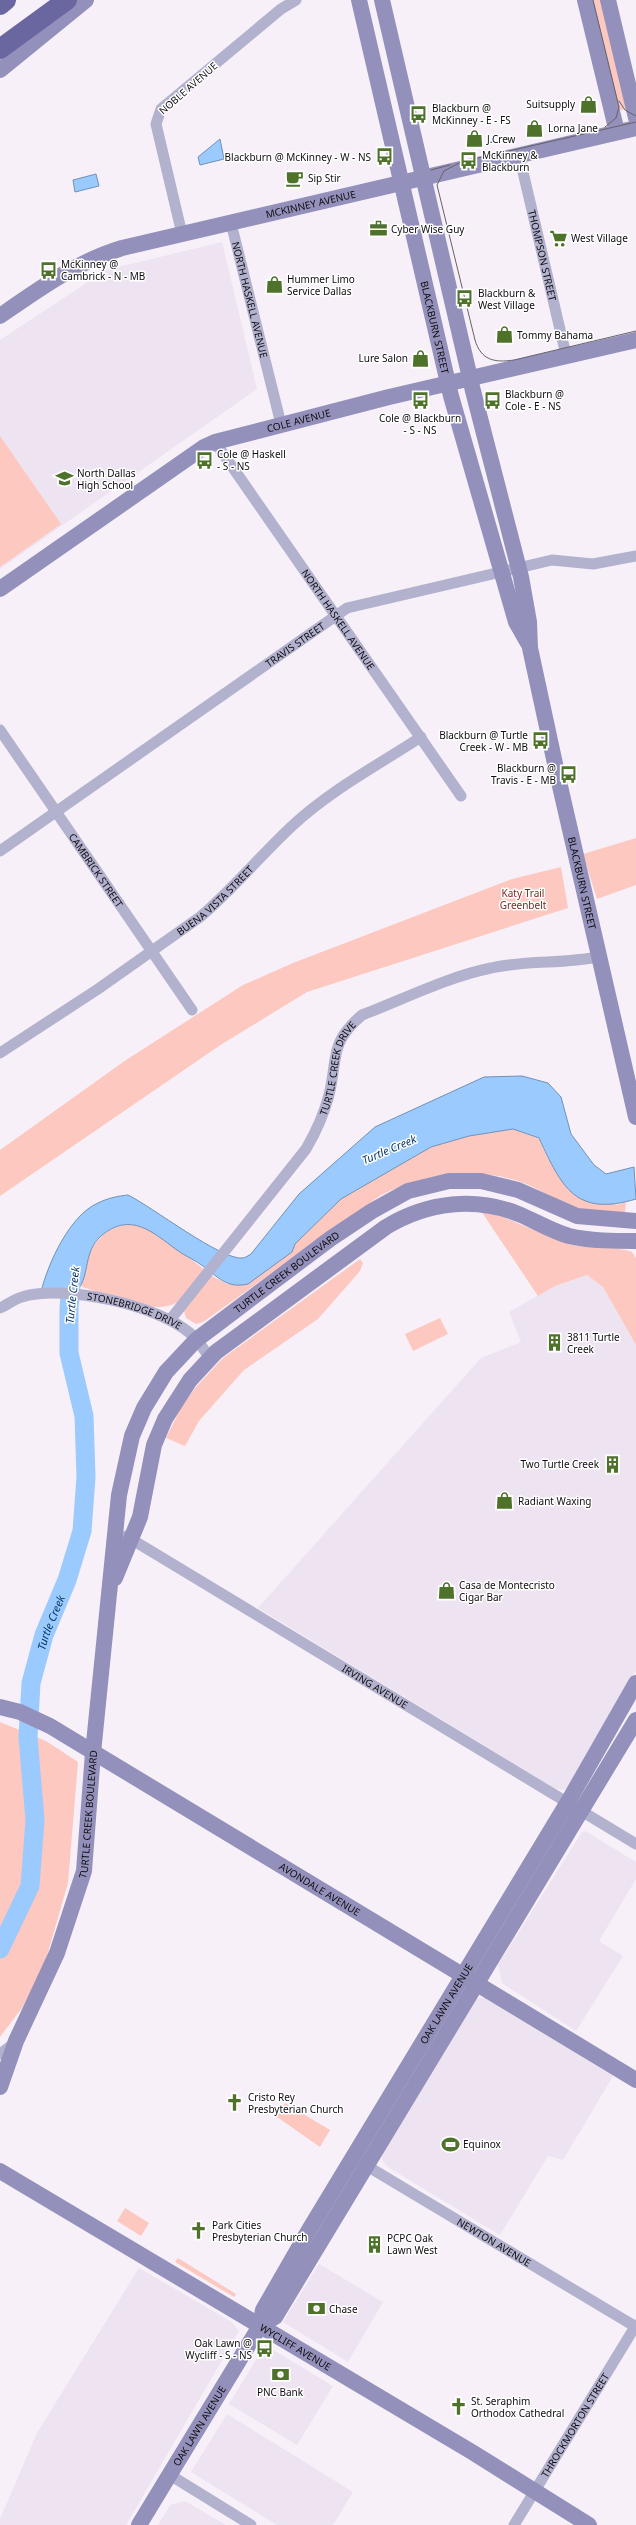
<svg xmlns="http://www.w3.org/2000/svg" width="636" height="2525" font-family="'Noto Sans',sans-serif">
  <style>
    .built { fill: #eee3f0 }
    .green { fill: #fdc8c0 }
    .water { fill: #9bcafe; stroke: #7191b6 }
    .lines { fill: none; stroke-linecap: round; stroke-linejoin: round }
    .river { stroke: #9bcafe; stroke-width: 19 }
    .street { stroke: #b2b1ce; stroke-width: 11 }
    .secondary { stroke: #9391bb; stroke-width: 16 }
    .highway { stroke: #6a66a0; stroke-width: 20 }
    .tram { stroke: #666267; stroke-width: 1 }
    .labels { text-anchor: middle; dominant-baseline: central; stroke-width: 3; stroke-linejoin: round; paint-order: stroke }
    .street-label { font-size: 10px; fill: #0f0c0f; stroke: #fff }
    .poi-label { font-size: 10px; fill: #0f0c0f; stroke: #fff; text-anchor: start }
    .park-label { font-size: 10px; fill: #7c2720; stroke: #fff }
    .water-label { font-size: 11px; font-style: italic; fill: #053867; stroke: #fff }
  </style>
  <rect width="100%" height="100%" fill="#f7f0f8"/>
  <path class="built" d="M222,242l35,147 -257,180v-229l106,-70z
    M587,1275l16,12 33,58v326l-67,117 -6,2 -7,-1 -298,-181 223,-250 40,-16 -12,-30 46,-26z
    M585,1831l51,31v17l-37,62 24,15 -47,75 -74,-48 -4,-18 84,-133z
    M479,1998h6l128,78 -50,84 -15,-4 -48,79 -114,-69 -4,-7 1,-7 92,-152z
    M319,2264l64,38 -35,60 -65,-40z
    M139,2268l93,54 7,9 -113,194h-126v-6l37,-86z
    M265,2345l68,41 -36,59 -68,-41z
    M227,2414l126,78 -20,33h-56l-86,-53z
    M185,2501l41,24h-68l12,-20z"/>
  <path class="green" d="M590,0h12l27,108 -12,3z
    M0,436l61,88 -61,43z
    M636,838v47l-39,14 -14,-45z
    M561,867l7,41 -261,84 -85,52 -222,152v-46l126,-90 117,-75 50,-22 219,-84z
    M513,1129l26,10 9,20 69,46 9,-3 -1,11c-19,0 -39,1 -56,-7 -19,-9 -37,-22 -58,-27 -44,-12 -90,-3 -130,16l-178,127 -7,2 -10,-6 -2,-7 26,-36 17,9 65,-32 3,-8 46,-45 90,-52 38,-11z
    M481,1211c33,7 60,25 93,34 17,5 44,1 58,7l4,6v87l-33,-58 -16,-12 -32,11 -17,10z
    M133,1224c21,3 53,32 71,45 -7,10 -15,23 -24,31 -21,19 -76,-6 -100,-14 8,-32 14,-58 53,-62z
    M360,1259l3,4 -3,8 -42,48 -74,51 -45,51 -14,25 -19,-8 16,-32 14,-19 27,-29z
    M440,1318l8,16 -35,17 -8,-17z
    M0,1722l46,19 32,21 -10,121 -24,83 -22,42 -22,29z
    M285,2103l45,27 -10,17 -43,-30z
    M125,2208l24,15 -8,13 -24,-15z
    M178,2258l58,36 -2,3 -59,-35z"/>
  <path class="water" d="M220,139l4,20 -24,6 -2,-8z
    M96,174l3,12 -24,6 -2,-12z
    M522,1076l26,7 13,14 10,37 23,31 12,9 28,-7 2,32c-60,18 -74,-11 -97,-61l-26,-9 -44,7 -38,11 -90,52 -46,45 -3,8 -44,32c-21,5 -30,-7 -45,-18 -8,-6 -18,-10 -26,-16 -25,-18 -46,-39 -76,-14 -18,16 -11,39 -23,53l-37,3c7,-29 29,-77 57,-89 10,-5 20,-7 30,-8 23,11 94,66 115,63 2,0 6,-3 8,-4l48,-60 76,-67 109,-50z"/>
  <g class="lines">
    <path class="river" id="s1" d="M0,1949l30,-63 5,-66 -7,-83 3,-54 13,-48 23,-55 15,-49 4,-54 -2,-61 -15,-63v-45l3,-34"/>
    <g class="street">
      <path id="s2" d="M519,155l47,200"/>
      <path id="s3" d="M231,223l50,201"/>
      <path d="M182,234l-26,-110 5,-15 120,-100 15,-9"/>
      <path id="s4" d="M215,442l246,354"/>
      <path id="s5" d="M0,730l192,280"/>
      <path id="s6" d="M0,851l347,-243 205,-48 41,4 43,-8"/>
      <path id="s7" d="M0,1053l98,-64 102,-72c33,-28 60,-61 91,-90 38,-36 87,-62 130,-90"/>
      <path id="s8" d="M0,1308c7,-3 14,-9 22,-11 42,-13 136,8 169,37 7,6 13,16 19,24"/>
      <path id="s9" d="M170,1320l136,-171c10,-17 18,-35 23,-54 9,-37 0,-52 33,-80 42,-16 85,-38 129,-47 35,-8 72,-4 107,-11"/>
      <path id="s10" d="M126,1536l510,308"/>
      <path d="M0,2054l16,-12"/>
      <path id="s11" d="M362,2163l274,164"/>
      <path d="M170,2475l81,50"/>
      <path id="s12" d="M514,2525l122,-200"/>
    </g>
    <g class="secondary">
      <path id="s13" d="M359,0l92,396 65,226 12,21"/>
      <path id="s14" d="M382,0l91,391 48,186 8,45 1,26 27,125 79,344"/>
      <path d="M585,0l32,132"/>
      <path d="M608,0l28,118"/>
      <path d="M0,70l86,-70"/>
      <path id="s15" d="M0,316c39,-27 76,-54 122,-68l514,-120"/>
      <path id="s16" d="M0,589l204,-142 11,-5 174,-45 247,-57"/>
      <path d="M115,1578l25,-61 14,-72 11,-26 25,-39 26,-28 170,-125c41,-25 90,-31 135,-12 16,7 31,16 48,21 21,5 46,5 67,5"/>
      <path id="s17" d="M0,1707l20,5 30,14 586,354"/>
      <path id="s18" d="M0,2087l16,-46 41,-88 27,-82 9,-118 26,-258 13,-59 12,-28 22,-36 30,-32 20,-15 114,-86 42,-28 36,-20 41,-10h32l37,9 59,26 59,5"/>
      <path id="s19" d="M0,2171l472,281 117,73"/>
      <path d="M260,2326l15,-9 361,-597"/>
      <path id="s20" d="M139,2525l121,-199 3,-16 46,-80 259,-428 68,-119"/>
    </g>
    <path class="highway" d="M0,5l6,-5
      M0,49l67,-49"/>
    <path class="tram" d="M593,0l26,107 -3,11 -11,9
      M619,101l6,9 11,6
      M636,122l-175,40 -17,9 -7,14 38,155c6,20 19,23 39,20l122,-29
      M431,170l19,-5"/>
  </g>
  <defs>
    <symbol id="shop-bare" viewBox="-9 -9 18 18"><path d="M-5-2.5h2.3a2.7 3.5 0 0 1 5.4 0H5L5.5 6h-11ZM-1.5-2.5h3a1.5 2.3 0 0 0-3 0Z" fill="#4f722b" stroke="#fff" stroke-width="2.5" paint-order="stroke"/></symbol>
    <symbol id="bus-bare" viewBox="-9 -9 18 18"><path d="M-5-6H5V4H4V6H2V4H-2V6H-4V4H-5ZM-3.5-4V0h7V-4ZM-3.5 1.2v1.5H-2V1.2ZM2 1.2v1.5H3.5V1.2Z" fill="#4f722b" stroke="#fff" stroke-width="2.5" paint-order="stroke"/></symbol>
    <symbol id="cafe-bare" viewBox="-9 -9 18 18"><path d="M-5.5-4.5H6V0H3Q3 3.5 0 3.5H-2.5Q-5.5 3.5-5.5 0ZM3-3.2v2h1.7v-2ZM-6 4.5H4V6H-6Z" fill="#4f722b" stroke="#fff" stroke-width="2.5" paint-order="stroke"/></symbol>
    <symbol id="office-bare" viewBox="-9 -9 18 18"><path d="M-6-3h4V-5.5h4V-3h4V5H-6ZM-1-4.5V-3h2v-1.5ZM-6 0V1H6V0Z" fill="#4f722b" stroke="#fff" stroke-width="2.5" paint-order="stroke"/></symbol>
    <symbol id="supermarket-bare" viewBox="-9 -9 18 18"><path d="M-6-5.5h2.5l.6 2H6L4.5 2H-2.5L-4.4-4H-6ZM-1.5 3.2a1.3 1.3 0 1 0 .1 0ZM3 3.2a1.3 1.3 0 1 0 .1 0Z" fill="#4f722b" stroke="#fff" stroke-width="2.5" paint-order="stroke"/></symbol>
    <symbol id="school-bare" viewBox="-9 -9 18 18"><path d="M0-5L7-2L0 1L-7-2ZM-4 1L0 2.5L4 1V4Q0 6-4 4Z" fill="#4f722b" stroke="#fff" stroke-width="2.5" paint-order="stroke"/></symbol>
    <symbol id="building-bare" viewBox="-9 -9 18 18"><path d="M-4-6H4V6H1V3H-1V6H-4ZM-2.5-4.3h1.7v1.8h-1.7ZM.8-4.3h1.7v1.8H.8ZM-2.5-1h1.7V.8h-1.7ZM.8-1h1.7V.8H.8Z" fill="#4f722b" stroke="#fff" stroke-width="2.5" paint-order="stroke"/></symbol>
    <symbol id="church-bare" viewBox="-9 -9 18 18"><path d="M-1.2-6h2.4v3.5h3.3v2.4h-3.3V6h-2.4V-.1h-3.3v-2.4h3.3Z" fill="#4f722b" stroke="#fff" stroke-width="2.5" paint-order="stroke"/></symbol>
    <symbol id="stadium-bare" viewBox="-9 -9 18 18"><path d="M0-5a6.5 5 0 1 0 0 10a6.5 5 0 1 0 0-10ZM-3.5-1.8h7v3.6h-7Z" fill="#4f722b" stroke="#fff" stroke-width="2.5" paint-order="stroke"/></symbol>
    <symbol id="bank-bare" viewBox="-9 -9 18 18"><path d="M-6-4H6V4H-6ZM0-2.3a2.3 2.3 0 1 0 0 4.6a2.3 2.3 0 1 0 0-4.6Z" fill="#4f722b" stroke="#fff" stroke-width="2.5" paint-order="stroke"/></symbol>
  </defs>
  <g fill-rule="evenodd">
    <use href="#shop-bare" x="576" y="92" width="25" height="25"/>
    <use href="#bus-bare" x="406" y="102" width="25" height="25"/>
    <use href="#shop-bare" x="522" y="116" width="25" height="25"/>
    <use href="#shop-bare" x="462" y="126" width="25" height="25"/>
    <use href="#bus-bare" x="372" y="144" width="25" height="25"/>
    <use href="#bus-bare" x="456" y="148" width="25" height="25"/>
    <use href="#cafe-bare" x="282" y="166" width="25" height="25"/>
    <use href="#office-bare" x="366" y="216" width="25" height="25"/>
    <use href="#supermarket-bare" x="546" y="226" width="25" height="25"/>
    <use href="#bus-bare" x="36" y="258" width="25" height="25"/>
    <use href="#shop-bare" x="262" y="272" width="25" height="25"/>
    <use href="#bus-bare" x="452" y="286" width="25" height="25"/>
    <use href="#shop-bare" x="492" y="322" width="25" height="25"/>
    <use href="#shop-bare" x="408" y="346" width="25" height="25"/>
    <use href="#bus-bare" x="480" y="388" width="25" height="25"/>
    <use href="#bus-bare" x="408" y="388" width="25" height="25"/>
    <use href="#bus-bare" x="192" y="448" width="25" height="25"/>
    <use href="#school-bare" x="52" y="466" width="25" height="25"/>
    <use href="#bus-bare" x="528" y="728" width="25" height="25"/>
    <use href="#bus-bare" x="556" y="762" width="25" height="25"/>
    <use href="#building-bare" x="542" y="1330" width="25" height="25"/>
    <use href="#building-bare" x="600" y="1452" width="25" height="25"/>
    <use href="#shop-bare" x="492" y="1488" width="25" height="25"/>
    <use href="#shop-bare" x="434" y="1578" width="25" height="25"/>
    <use href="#church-bare" x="222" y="2090" width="25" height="25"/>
    <use href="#stadium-bare" x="438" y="2132" width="25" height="25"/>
    <use href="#church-bare" x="186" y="2218" width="25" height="25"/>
    <use href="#building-bare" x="362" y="2232" width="25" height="25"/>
    <use href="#bank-bare" x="304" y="2296" width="25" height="25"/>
    <use href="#bus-bare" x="252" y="2336" width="25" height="25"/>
    <use href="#bank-bare" x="268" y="2362" width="25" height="25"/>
    <use href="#church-bare" x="446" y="2394" width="25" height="25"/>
  </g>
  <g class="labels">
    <g class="street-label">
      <text transform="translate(188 88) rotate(-41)">NOBLE AVENUE</text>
      <text stroke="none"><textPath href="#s15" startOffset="334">MCKINNEY AVENUE</textPath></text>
      <text stroke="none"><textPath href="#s2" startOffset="103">THOMPSON STREET</textPath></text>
      <text stroke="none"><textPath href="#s3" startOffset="79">NORTH HASKELL AVENUE</textPath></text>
      <text stroke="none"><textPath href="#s13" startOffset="336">BLACKBURN STREET</textPath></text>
      <text stroke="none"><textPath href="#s16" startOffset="347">COLE AVENUE</textPath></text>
      <text stroke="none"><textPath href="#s4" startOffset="216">NORTH HASKELL AVENUE</textPath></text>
      <text stroke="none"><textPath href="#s6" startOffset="360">TRAVIS STREET</textPath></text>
      <text stroke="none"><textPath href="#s5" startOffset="170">CAMBRICK STREET</textPath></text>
      <text stroke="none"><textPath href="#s14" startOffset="906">BLACKBURN STREET</textPath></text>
      <text stroke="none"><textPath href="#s7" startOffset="264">BUENA VISTA STREET</textPath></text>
      <text stroke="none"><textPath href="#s9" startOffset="306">TURTLE CREEK DRIVE</textPath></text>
      <text stroke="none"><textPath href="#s18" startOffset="900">TURTLE CREEK BOULEVARD</textPath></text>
      <text stroke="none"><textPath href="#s8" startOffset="140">STONEBRIDGE DRIVE</textPath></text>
      <text stroke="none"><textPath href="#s10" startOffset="291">IRVING AVENUE</textPath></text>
      <text stroke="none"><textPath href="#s18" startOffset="289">TURTLE CREEK BOULEVARD</textPath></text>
      <text stroke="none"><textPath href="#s17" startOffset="369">AVONDALE AVENUE</textPath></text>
      <text stroke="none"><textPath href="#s20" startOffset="606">OAK LAWN AVENUE</textPath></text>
      <text stroke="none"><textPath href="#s11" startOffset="154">NEWTON AVENUE</textPath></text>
      <text stroke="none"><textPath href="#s19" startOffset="344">WYCLIFF AVENUE</textPath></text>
      <text stroke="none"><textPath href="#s12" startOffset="117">THROCKMORTON STREET</textPath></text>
      <text stroke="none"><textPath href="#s20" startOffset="116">OAK LAWN AVENUE</textPath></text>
    </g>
    <g class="poi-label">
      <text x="575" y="104" text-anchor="end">Suitsupply</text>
      <text x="432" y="108">Blackburn @<tspan x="432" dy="12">McKinney - E - FS</tspan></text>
      <text x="548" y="128">Lorna Jane</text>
      <text x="487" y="139">J.Crew</text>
      <text x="482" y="155">McKinney &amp;<tspan x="482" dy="12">Blackburn</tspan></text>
      <text x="371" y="157" text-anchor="end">Blackburn @ McKinney - W - NS</text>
      <text x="308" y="178">Sip Stir</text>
      <text x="391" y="229">Cyber Wise Guy</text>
      <text x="571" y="238">West Village</text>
      <text x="61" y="264">McKinney @<tspan x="61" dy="12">Cambrick - N - MB</tspan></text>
      <text x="287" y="279">Hummer Limo<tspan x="287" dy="12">Service Dallas</tspan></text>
      <text x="478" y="293">Blackburn &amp;<tspan x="478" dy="12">West Village</tspan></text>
      <text x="517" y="335">Tommy Bahama</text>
      <text x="408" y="358" text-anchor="end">Lure Salon</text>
      <text x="505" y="394">Blackburn @<tspan x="505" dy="12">Cole - E - NS</tspan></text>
      <text x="420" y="418" text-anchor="middle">Cole @ Blackburn<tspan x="420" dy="12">- S - NS</tspan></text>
      <text x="217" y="454">Cole @ Haskell<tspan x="217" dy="12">- S - NS</tspan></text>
      <text x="77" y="473">North Dallas<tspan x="77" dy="12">High School</tspan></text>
      <text x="528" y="735" text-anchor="end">Blackburn @ Turtle<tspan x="528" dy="12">Creek - W - MB</tspan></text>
      <text x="556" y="768" text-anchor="end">Blackburn @<tspan x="556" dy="12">Travis - E - MB</tspan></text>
      <text x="567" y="1337">3811 Turtle<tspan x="567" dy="12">Creek</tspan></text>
      <text x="599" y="1464" text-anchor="end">Two Turtle Creek</text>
      <text x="518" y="1501">Radiant Waxing</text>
      <text x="459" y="1585">Casa de Montecristo<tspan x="459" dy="12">Cigar Bar</tspan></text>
      <text x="248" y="2097">Cristo Rey<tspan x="248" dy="12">Presbyterian Church</tspan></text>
      <text x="463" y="2144">Equinox</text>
      <text x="212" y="2225">Park Cities<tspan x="212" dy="12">Presbyterian Church</tspan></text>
      <text x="387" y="2238">PCPC Oak<tspan x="387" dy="12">Lawn West</tspan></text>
      <text x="329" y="2309">Chase</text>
      <text x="252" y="2343" text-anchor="end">Oak Lawn @<tspan x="252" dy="12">Wycliff - S - NS</tspan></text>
      <text x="280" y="2392" text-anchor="middle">PNC Bank</text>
      <text x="471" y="2401">St. Seraphim<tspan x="471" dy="12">Orthodox Cathedral</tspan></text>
    </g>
    <g class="park-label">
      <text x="523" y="893">Katy Trail<tspan x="523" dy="12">Greenbelt</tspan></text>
    </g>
    <g class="water-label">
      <text transform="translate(389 1149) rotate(-23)">Turtle Creek</text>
      <text transform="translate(72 1295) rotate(-84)">Turtle Creek</text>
      <text stroke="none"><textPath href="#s1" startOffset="337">Turtle Creek</textPath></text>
    </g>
  </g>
</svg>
